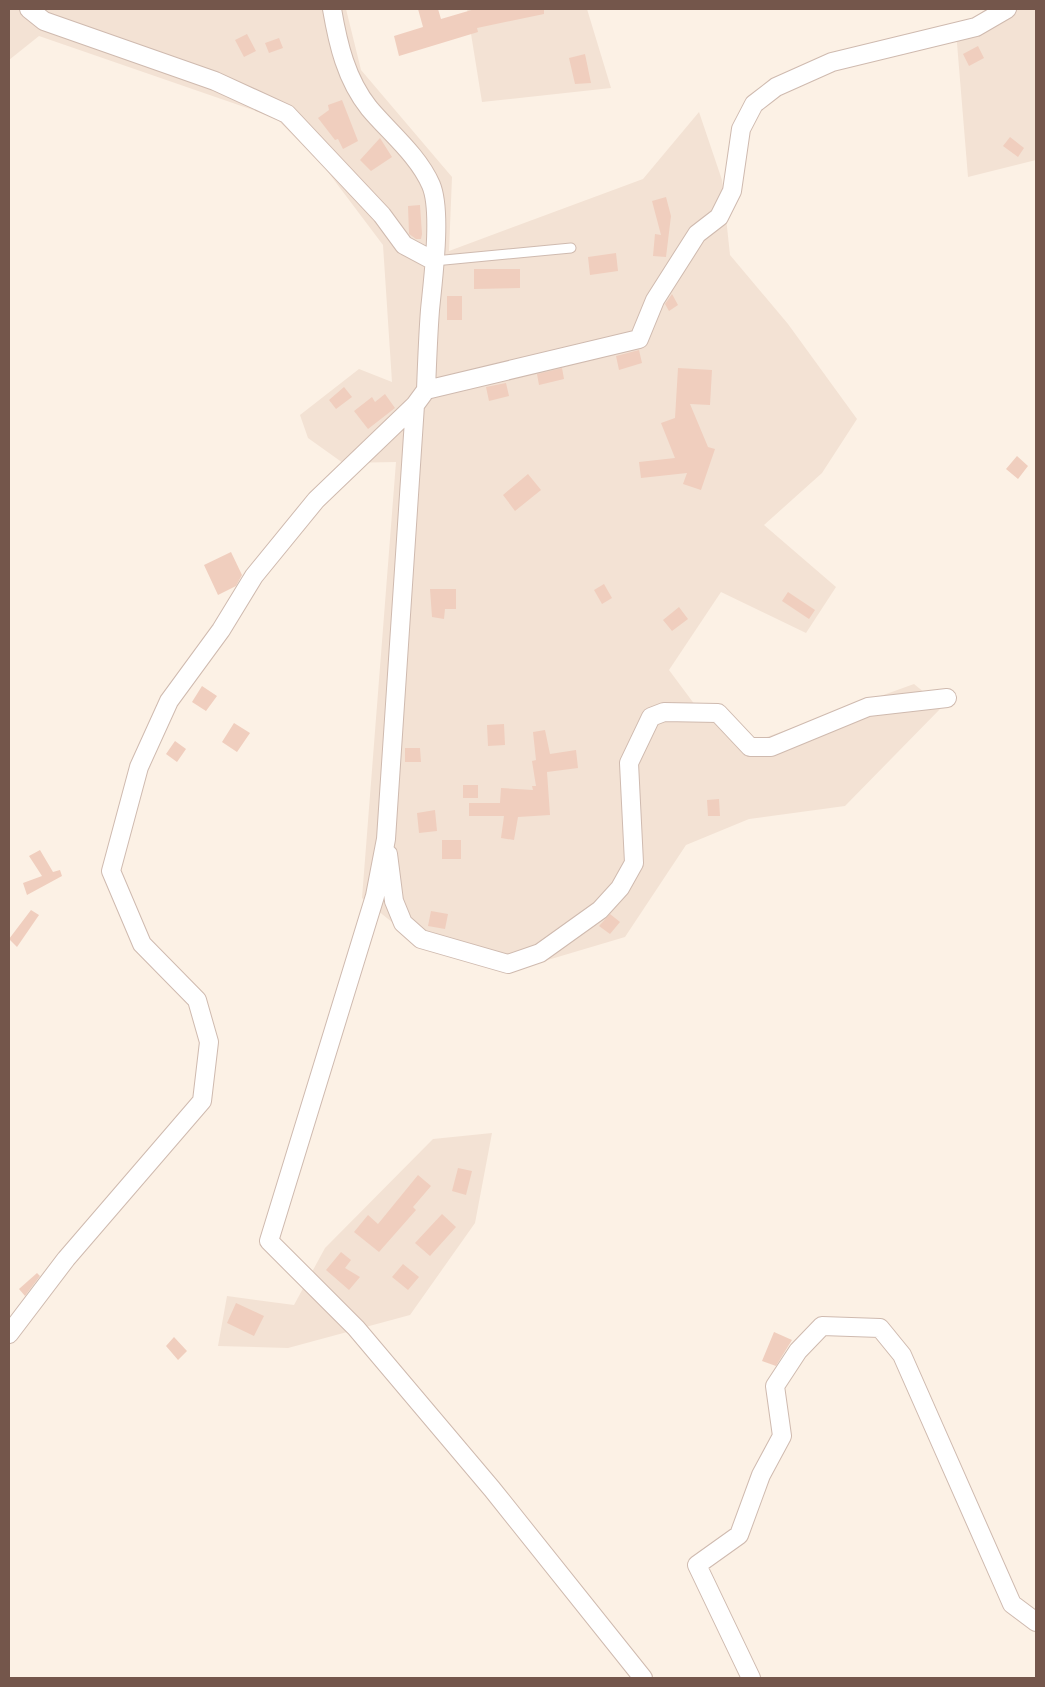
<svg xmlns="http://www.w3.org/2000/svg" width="1045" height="1687" font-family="Manrope,sans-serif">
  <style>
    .residential { fill: #f3e2d4 }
    .building { fill: #f0cebe }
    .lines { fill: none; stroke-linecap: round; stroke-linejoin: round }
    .service-casing { stroke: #cfbaaf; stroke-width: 11 }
    .minor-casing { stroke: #cfbaaf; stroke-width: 20 }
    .service { stroke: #fff; stroke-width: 9 }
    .minor { stroke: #fff; stroke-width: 18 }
  </style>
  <rect width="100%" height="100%" fill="#fcf1e5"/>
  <path class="residential" d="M9,9h337l15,61 91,107 -3,74 194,-72 56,-67 23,68 8,75 58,69 69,95 -35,54 -58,52 72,62 -30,46 -85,-41 -52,78 26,35 58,37 161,-58 28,23 -97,99 -96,13 -63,26 -61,92 -111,33 -91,-23 -61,-49 34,-436 -53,1 -35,-25 -8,-23 59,-46 33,13 -9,-137 -58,-77 -49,-50 -237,-82 -30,24z
    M467,9h120l24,79 -129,14z
    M986,9h50v151l-68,17 -12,-146z
    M492,1133l-17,90 -65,92 -122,33 -70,-2 9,-50 67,9 31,-57 108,-109z"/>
  <path class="building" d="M418,9h20l3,10 34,-10h69v5l-67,14 1,4 -79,24 -5,-20 29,-9z
    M247,34l9,17 -12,6 -9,-17z
    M279,38l4,10 -14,5 -4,-10z
    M978,46l6,12 -15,8 -6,-12z
    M585,54l6,29 -16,1 -6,-26z
    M342,100l16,41 -15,8 -5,-10 -3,1 -17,-22 11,-8 -1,-5z
    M1010,137l14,11 -6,9 -15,-11z
    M380,138l12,19 -21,14 -11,-11z
    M666,197l5,19 -5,41 -13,-1 2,-22 6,1 -9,-34z
    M420,205l2,29 -1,5h-5l-7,-5 -1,-28z
    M616,253l2,18 -28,4 -2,-18z
    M474,269h46v19l-46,1z
    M672,294l6,11 -9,6 -4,-7z
    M447,296h15v24h-15z
    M639,350l3,13 -23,7 -3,-14z
    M562,368l2,11 -25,6 -2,-11z
    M678,368l34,2 -2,35 -20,-1 18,43 7,2 -14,41 -18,-6 4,-11 -46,5 -2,-16 36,-4 -14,-35 14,-5z
    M506,383l3,13 -20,5 -3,-14z
    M344,387l8,10 -16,12 -7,-9z
    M385,394l10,14 -27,21 -14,-18 18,-14 3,5z
    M1017,456l11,10 -10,13 -12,-10z
    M528,474l13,16 -26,21 -12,-16z
    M231,552l11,23 -6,11 -18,9 -14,-30z
    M604,584l8,14 -10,6 -8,-14z
    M430,589h26v20h-11l-1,10 -12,-2z
    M788,592l27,18 -6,9 -27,-18z
    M679,607l9,12 -16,12 -9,-11z
    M202,686l15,10 -11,15 -14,-9z
    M234,723l16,10 -13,19 -15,-10z
    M504,724l1,21 -17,1 -1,-21z
    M545,730l5,24 26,-4 2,18 -31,4 3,43 -32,2 -4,23 -13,-2 3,-22h-35v-13h31l1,-15 32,2 -1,-4h4l-4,-25 4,-1 -3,-28z
    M175,741l11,8 -9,13 -11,-8z
    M405,748h15l1,14h-16z
    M463,785h15v13h-15z
    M719,799l1,17h-12l-1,-16z
    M435,810l2,21 -18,2 -2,-20z
    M442,840h19v19h-19z
    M40,850l13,22 7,-2 2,6 -35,19 -4,-12 19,-7 -13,-20z
    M31,910l8,5 -22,32 -8,-8z
    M431,911l17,3 -3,15 -17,-3z
    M610,914l10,8 -10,12 -11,-8z
    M458,1168l14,3 -6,24 -14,-4z
    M418,1175l13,11 -18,21 3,3 -37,42 -25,-20 14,-17 10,9z
    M442,1214l14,13 -26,29 -15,-13z
    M341,1252l10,8 -6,8 15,9 -11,13 -23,-20z
    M403,1264l16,13 -11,13 -16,-13z
    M37,1273l3,3 -15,20 -6,-7z
    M236,1303l28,13 -10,20 -27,-13z
    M774,1332l18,8 -16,26 -14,-5z
    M174,1337l13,14 -9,9 -12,-14z"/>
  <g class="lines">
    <defs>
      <path id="service" d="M434,261l137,-13"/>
      <path id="minor" d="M29,9l15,12 171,60 72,33 95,101 22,30 30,16
        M332,9c6,35 14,70 37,99 20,24 49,47 62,77 11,26 2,94 -1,125 -2,26 -3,53 -4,80l-11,15 -29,434 -11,57 -106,345 87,87 136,161 151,189
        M426,390l213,-51 16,-39 42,-66 22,-17 13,-26 9,-62 13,-25 22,-17 56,-25 144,-35 31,-18
        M388,854l6,47 9,22 18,16 87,25 32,-11 60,-43 20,-22 14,-25 -5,-100 22,-46 13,-5 54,1 32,34h21l97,-40 79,-9
        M9,1334l57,-75 136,-158 7,-59 -12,-42 -55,-56 -31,-73 28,-104 30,-66 52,-71 33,-54 62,-76 99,-95
        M751,1678l-54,-113 42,-30 22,-60 21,-39 -7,-50 23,-35 24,-25 58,2 22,27 110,249 24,18"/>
    </defs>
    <use href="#service" class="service-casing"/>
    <use href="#minor" class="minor-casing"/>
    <use href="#service" class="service"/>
    <use href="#minor" class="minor"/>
  </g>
  <rect width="1045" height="1687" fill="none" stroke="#74564b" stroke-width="20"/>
</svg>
